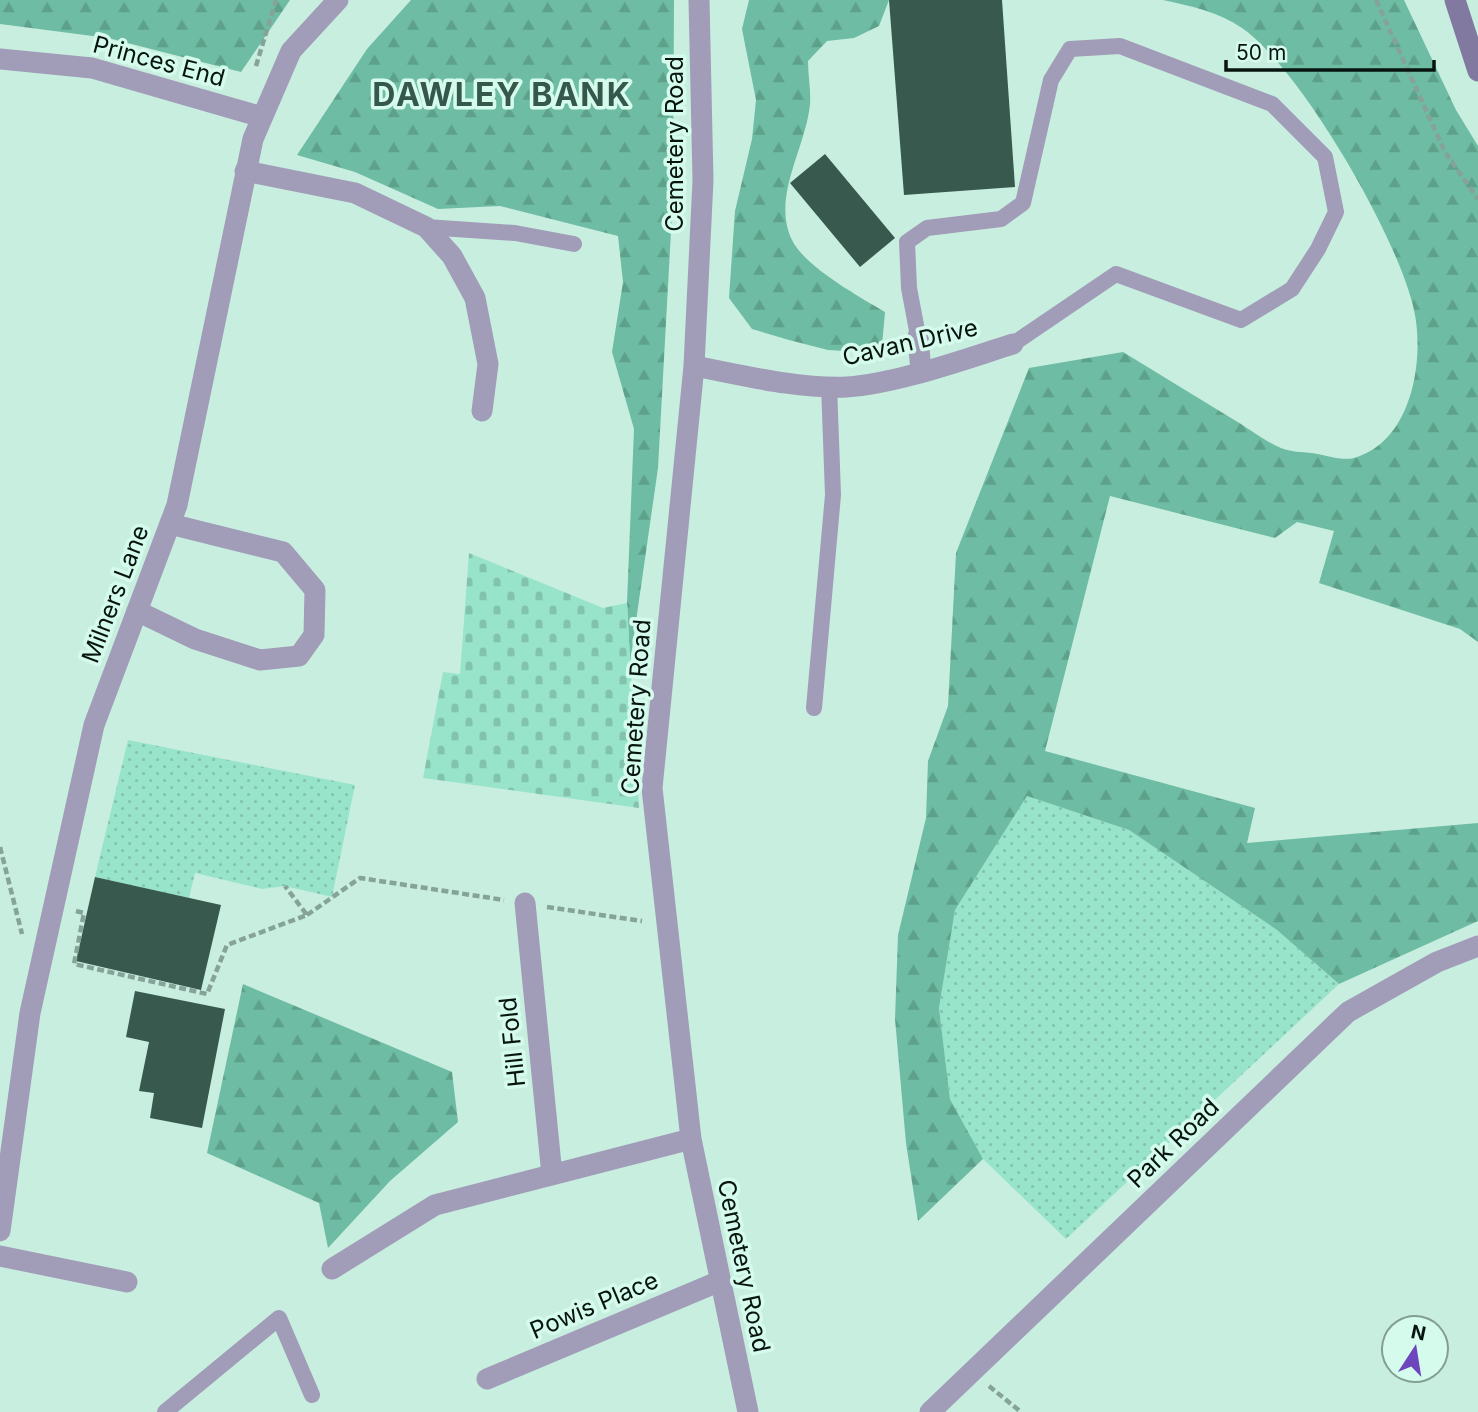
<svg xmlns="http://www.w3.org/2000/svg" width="1478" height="1412" font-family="Inter,sans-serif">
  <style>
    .green { fill: url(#green-dots) }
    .forest { fill: url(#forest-firs) }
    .cemetery { fill: url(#cemetery-stones) }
    .building { fill: #38594e }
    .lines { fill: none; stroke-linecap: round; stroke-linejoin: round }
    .path { stroke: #85a398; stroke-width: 4.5; stroke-dasharray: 7 3.5; stroke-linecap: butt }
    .service { stroke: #a19cb7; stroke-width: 16 }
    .minor { stroke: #a19cb7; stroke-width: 21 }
    .tertiary { stroke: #a19cb7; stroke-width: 21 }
    .secondary { stroke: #8179a0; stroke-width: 21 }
    .labels { text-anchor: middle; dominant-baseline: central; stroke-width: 7; stroke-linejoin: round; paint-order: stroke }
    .street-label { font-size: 24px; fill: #071410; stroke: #d5fbed }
    .district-label { font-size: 32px; font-weight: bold; letter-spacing: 2px; fill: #35574c; stroke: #d5fbed }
  </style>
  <defs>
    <pattern id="green-dots" width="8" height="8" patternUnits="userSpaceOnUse" patternTransform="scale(1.75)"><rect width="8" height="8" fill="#98e4cb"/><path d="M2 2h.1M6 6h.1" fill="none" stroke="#82c3ad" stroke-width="1.8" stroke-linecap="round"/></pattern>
    <pattern id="forest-firs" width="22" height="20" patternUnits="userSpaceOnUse" patternTransform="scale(1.75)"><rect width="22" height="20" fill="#6ebca3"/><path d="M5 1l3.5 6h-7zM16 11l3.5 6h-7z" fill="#5ea18b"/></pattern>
    <pattern id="cemetery-stones" width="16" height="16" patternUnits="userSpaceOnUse" patternTransform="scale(1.75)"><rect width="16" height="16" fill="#98e4cb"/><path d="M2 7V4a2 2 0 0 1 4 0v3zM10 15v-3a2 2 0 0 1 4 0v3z" fill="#82c3ad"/></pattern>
  </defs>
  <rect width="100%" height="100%" fill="#c8eee0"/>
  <path class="green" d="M128,740l227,45 -23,112 -47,-11 -23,3 -67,-16 -6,25 -94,-21z
    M1027,796l102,34 148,100 62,54 -273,255 -83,-80 -33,-60 -11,-91 16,-98z"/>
  <path class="forest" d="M0,0h290l-49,72 -133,-34 -108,-14z
    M411,0h263l-1,195 -15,273 -28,195 -3,-60 7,-174 -22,-77 11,-70 -5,-46 -118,-30 -62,3 -83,-37 -58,-17 70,-106z
    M749,0h140l-10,26 -25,12 -27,3 -19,20c0,14 3,29 2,43 -4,44 -39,93 -18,136 13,27 68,57 93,72l-3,33 -21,7 -33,-2 -39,-10 -37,-11 -23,-31 6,-87 17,-72 4,-39 -14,-71z
    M1163,0h241l52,110 22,36v496l-18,-13 -141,-46 15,-52 -37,-9 -22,16 -165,-42 -65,255 210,57 -8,35 231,-20v98l-139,63 -62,-54 -148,-100 -102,-34 -72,114 -16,98 11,91 33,60 -65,62 -12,-78 -11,-124 3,-84 28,-117 2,-57 20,-55 8,-153 73,-185 94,-16c36,22 72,44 108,66 16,9 33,23 50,30 9,4 22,4 31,5 13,2 30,8 42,5 58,-16 71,-98 60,-148 -15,-71 -113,-241 -172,-282 -23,-16 -51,-22 -79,-28z
    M243,984l209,88 6,50 -68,59 -62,67 -9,-45 -112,-50z"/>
  <path class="cemetery" d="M469,553l134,55 24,-5 12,205 -216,-30 20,-106 17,2z"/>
  <path class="building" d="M889,0h113l13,187 -111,8z
    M825,154l70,84 -35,29 -70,-84z
    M95,877l126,28 -20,85 -125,-29z
    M135,991l90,18 -23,119 -52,-10 4,-25 -15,-2 10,-49 -23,-5z"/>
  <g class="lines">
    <path class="path" d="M1376,0l69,152 33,47
      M256,66l20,-66
      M0,847l22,87
      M547,907l95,14
      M76,911l8,2 -10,51 133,30 20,-49 80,-30 -22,-29
      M307,915l53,-37 144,22
      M989,1386l32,26"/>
    <path class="service" d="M426,227l89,6 59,11
      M918,336l-9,-48 -2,-46 20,-14 74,-9 22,-16 28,-123 19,-31 50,-3 152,58 53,53 11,55 -18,37 -26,40 -51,31 -125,-46 -103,70
      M814,708l19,-213 -4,-110
      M165,1412l114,-94 33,77"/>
    <path class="minor" d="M699,0l4,180 -9,186 -42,422 39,351 57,273
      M0,59l92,9 170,49
      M245,171l110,22 71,34 26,29 23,42 13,66 -6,47
      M918,336l3,36
      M694,366c49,9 102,23 153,21 49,-3 118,-28 166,-43
      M137,611l58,28 65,21 39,-4 15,-21 1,-45 -32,-38 -113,-28
      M525,903l27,272
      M0,1256l127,26
      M332,1269l103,-64 256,-66
      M487,1379l233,-98
      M930,1412l418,-400 89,-50 41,-16"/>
    <path class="tertiary" d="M0,1231l30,-218 64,-288 83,-220 76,-366 38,-88 47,-51"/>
    <path class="secondary" d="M1455,0l23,71"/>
  </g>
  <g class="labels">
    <g class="street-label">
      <text transform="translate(159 61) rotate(15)">Princes End</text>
      <text transform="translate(674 144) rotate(-90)">Cemetery Road</text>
      <text transform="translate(910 342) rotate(-13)">Cavan Drive</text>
      <text transform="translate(115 594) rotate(-69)">Milners Lane</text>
      <text transform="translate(636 707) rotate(-86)">Cemetery Road</text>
      <text transform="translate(512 1042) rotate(-96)">Hill Fold</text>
      <text transform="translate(1173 1143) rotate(-44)">Park Road</text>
      <text transform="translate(744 1266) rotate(78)">Cemetery Road</text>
      <text transform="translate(594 1305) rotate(-23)">Powis Place</text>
    </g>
    <g class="district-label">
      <text x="502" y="94">DAWLEY BANK</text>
    </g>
  </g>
  <g transform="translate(1415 1349) rotate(12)"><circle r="33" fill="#d5fbed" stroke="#839f95" stroke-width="2"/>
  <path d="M0-5L12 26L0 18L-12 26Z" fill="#6d46be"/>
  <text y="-10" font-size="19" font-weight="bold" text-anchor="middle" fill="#071410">N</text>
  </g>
  <path d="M1226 60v10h208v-10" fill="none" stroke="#071410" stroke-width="3.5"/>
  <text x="1236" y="60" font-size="21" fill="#071410" stroke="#d5fbed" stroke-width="5" paint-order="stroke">50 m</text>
</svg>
